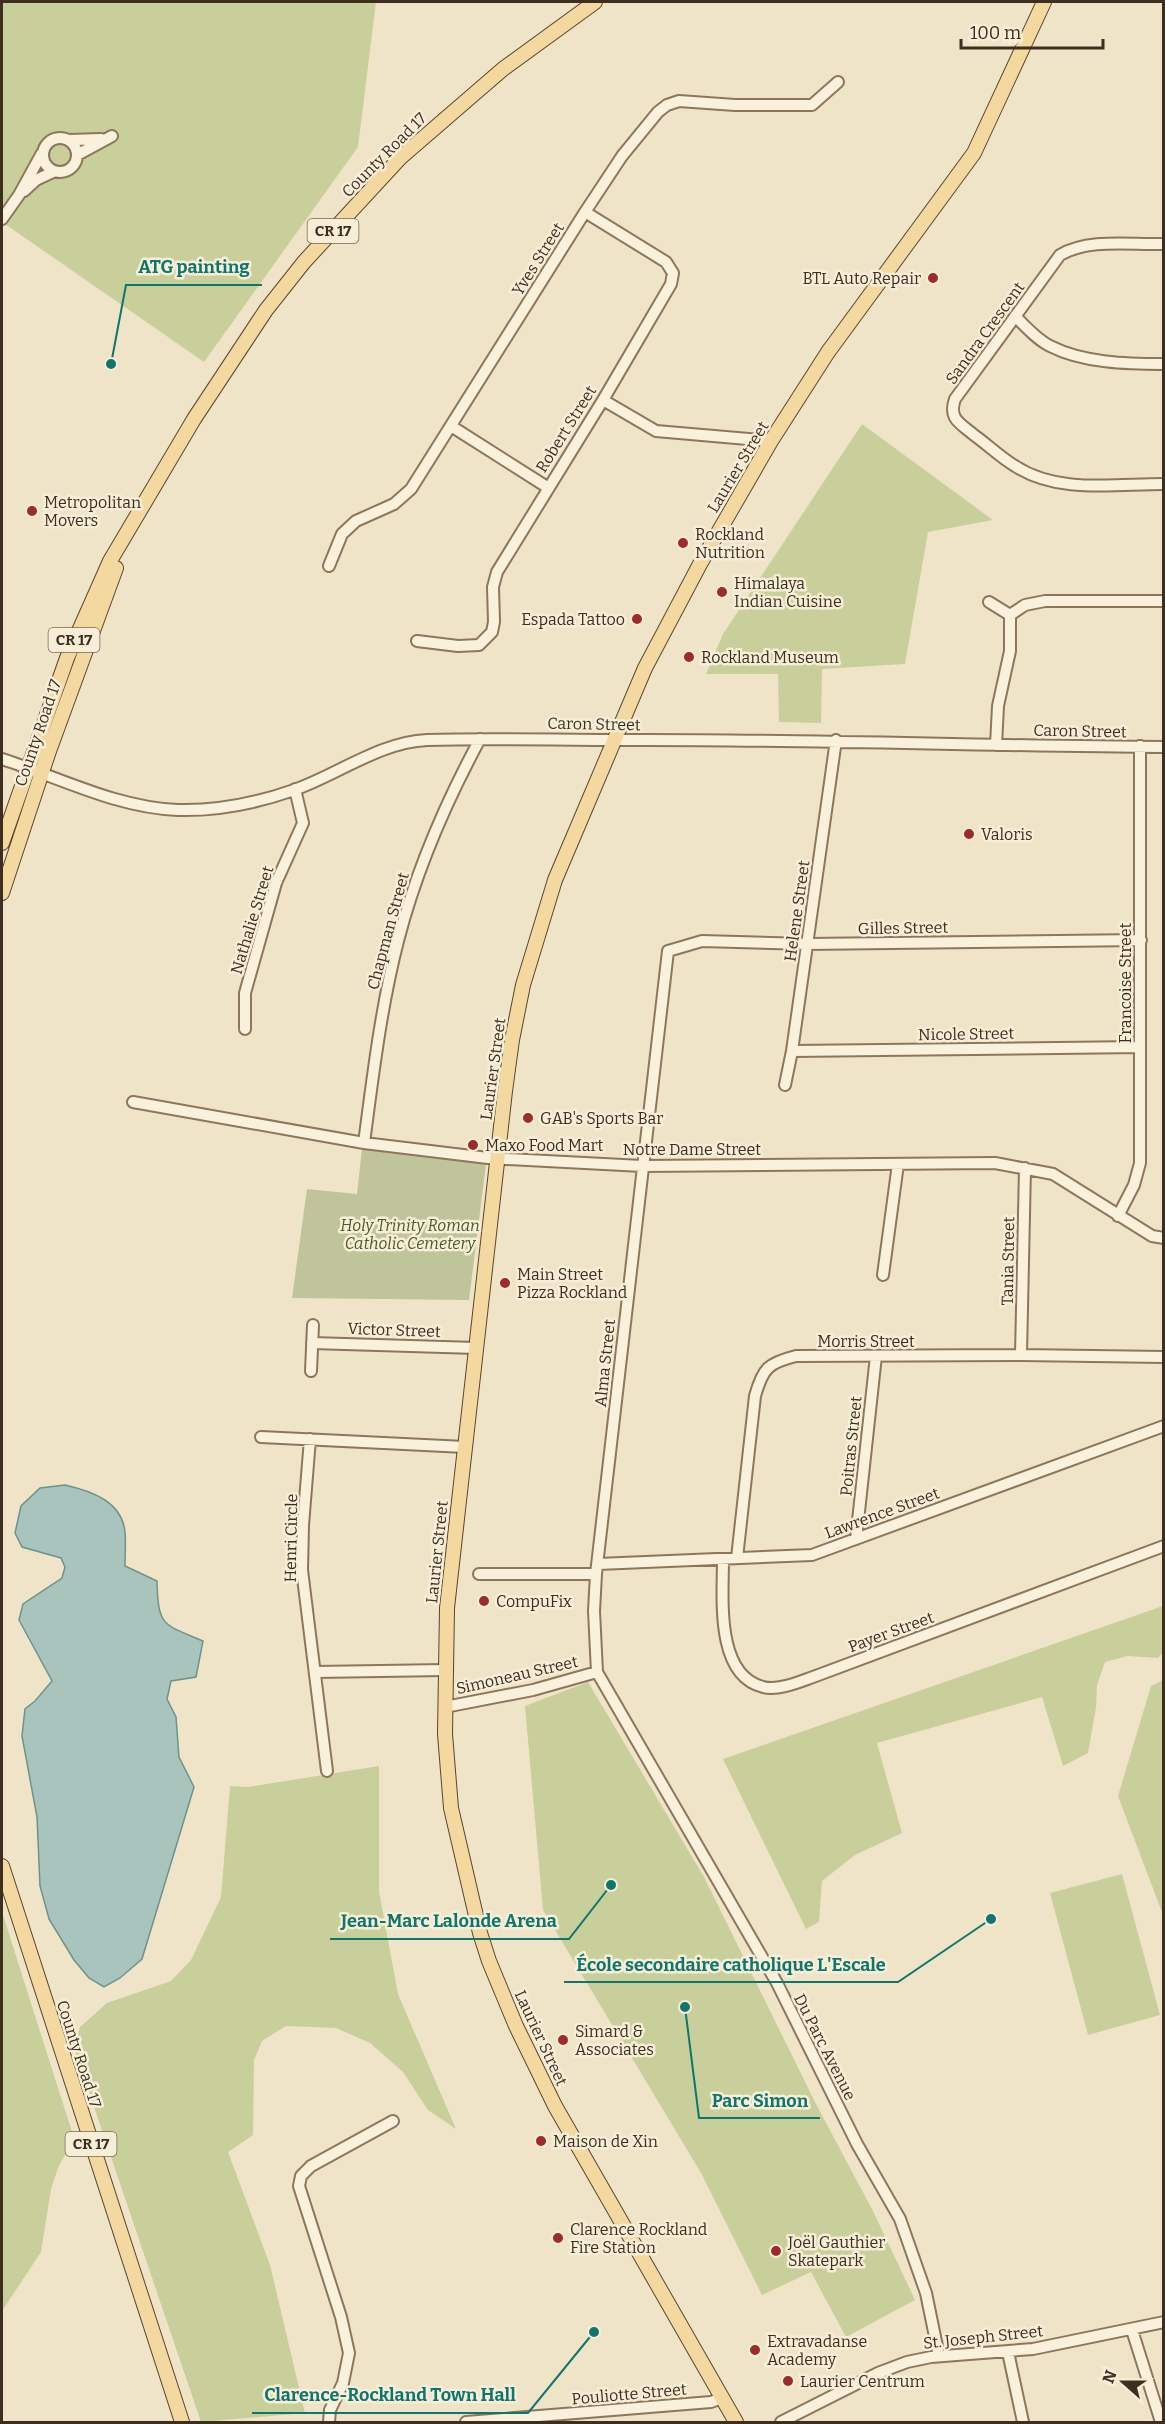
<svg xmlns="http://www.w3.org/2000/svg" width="1165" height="2424" font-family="Bitter,serif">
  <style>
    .green { fill: #c9cf9b }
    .cemetery { fill: #bfc49a }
    .water { fill: #a9c4bc; stroke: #6f938a; stroke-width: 1.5 }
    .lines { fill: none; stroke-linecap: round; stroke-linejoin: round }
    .minor-casing { stroke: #8d765c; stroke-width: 14 }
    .major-casing { stroke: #5b4430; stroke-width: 16 }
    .minor { stroke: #faf1dc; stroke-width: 10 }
    .major { stroke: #f3d9a0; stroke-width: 14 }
    .poi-dot { fill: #9e2a2b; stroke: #f7eed8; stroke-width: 2 }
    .labels { text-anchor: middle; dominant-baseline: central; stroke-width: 5; stroke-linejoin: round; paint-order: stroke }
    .shield { fill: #f7eed8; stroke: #756857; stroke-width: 1.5 }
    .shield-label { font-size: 15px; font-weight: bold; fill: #3d2e20 }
    .street-label { font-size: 16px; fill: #3d2e20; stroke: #f7eed8 }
    .poi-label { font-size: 16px; fill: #3d2e20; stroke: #f7eed8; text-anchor: start }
    .park-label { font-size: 16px; font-style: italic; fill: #4d5a26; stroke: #f7eed8 }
    .leader { fill: none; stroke: #0f766e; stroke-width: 2 }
    .callout-dot { fill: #0f766e; stroke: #f7eed8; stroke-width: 2 }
    .callout-label { font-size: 18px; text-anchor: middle; font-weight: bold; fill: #0f766e; stroke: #f7eed8; stroke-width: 5; stroke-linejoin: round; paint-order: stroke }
  </style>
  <rect width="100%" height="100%" fill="#f0e4c8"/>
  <path class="green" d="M2,2h374l-18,145 -154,215 -202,-140z
    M862,424l131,96 -65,12 -23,132 -83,5 -1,54 -42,-1 -1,-48h-72l17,-40z
    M1163,1606v46l-5,6 -30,-2 -23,6 -8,23 -1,23 -8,45 -25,13 -21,-69 -165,46 25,90 -47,22 -33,26 -3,41 -13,7 -83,-170z
    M1163,1680v235l-45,-119 33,-110z
    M588,1682l116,195 112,227 57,107 42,89 -69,37 -35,-65 -49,23 -61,-122 -158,-263 -18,-204z
    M379,1766v125l19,103 58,135 -28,-19 -25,-38 -33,-29 -34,-15 -50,-2 -24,15 -8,19 -1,75 -25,17 42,113 35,148 -104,9 -127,-374 6,-21 27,-24 64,-22 20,-21 30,-63 9,-111 18,1z
    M1122,1874l38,141 -72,20 -38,-142z
    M2,1912l72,226 -16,30 -7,21 -10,63 -39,59z"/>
  <path class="cemetery" d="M362,1149l124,15 -17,136 -177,-2 15,-109 50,5z"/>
  <path class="water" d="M65,1485c26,6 57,16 60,47 1,11 0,23 0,34l32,15c1,46 6,43 46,60l-7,36 -25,4 -4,18 9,18 3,40 15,30 -52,172 -22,19 -16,9 -15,-9 -15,-18 -25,-41 -9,-33 -3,-69 -15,-81 3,-27 10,-8 17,-20 -33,-61 4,-16 39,-26 3,-11 -4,-9 -39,-11 -7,-14 6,-27 19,-18z"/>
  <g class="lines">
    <defs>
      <path id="minor" d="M43 155a17 17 0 1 1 34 0a17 17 0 1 1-34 0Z
        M69,140l32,-1
        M77,155l35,-19
        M24,191l12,-11 17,-8
        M2,219l17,-24 23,-42
        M1164,244c-34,1 -75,-6 -104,11l-105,144c-7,20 5,24 19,36 14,10 26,22 41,31 43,28 99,18 149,18
        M1015,316c10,10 21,23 35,30 33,17 77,18 114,18
        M603,400l53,31 115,10
        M451,426l96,61
        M329,566l13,-32 14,-13 38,-17 17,-15 174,-277 37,-56 36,-44 9,-7 12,-4 56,4h77l26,-23
        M989,602l21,13
        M417,641l41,5 21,-1 13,-13 2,-10 -1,-35 4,-15 106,-172 68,-116 2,-11 -7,-11 -81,-50
        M996,745l2,-39 12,-55v-36l15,-10 20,-4h119
        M2,759c56,18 115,49 176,51 40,1 79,-7 116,-20 43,-15 86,-48 133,-50 64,-2 127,0 190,0 182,-1 364,6 547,7
        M245,1029v-36l31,-110 27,-60 -8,-34
        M792,1051l348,-4
        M785,1085l7,-34 44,-311
        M133,1102l231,41 124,15 154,8 353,-3 58,11 99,62 12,2
        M364,1143c9,-68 17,-136 34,-202 18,-70 48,-139 82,-202
        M1118,1216l16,-31 6,-22v-417
        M883,1275l15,-111
        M312,1343l164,5
        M1021,1355l4,-187
        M311,1371l2,-46
        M261,1437l204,10
        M310,1439l-7,86 -1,45 25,201
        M856,1539l20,-183
        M737,1558l18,-162c8,-28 13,-33 41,-40l225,-1 143,2
        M723,1559c0,38 -8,116 40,128 15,4 36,-5 50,-10l351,-131
        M598,1564l214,-9 352,-129
        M479,1574h117
        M316,1672l129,-2
        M445,1707l88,-17 64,-18
        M1132,2330l29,92
        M1008,2352l15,70
        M939,2356l-13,-63 -26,-74 -43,-75 -80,-161 -180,-311 -3,-61 2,-37 72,-623 34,-10 105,3 334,-4
        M329,2422l1,-12 13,-27 6,-30 -8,-36 -42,-131 2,-10 10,-10 82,-45
        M466,2422l245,-20 11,-4
        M781,2422l97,-49 29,-11 24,-5 102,-8 131,-27"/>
      <path id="major" d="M2,843l65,-185 43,-97 84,-142 72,-109 38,-48 96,-104 103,-89 92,-67
        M2,893l47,-142 67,-183
        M2,1866l180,556
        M736,2422l-181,-316 -39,-80 -27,-65 -9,-28 -29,-125 -6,-74 2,-126 58,-517 7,-51 11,-55 32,-105 90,-212 55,-104 71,-123 57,-89 146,-199 70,-151"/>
    </defs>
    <use href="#minor" class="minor-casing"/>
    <use href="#major" class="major-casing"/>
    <use href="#minor" class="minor"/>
    <use href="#major" class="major"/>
  </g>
  <g class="poi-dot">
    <circle cx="933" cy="278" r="6"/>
    <circle cx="32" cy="511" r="6"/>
    <circle cx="683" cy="543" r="6"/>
    <circle cx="722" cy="592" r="6"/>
    <circle cx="637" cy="619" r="6"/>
    <circle cx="689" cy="657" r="6"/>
    <circle cx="969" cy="834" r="6"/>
    <circle cx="528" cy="1118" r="6"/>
    <circle cx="473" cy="1145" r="6"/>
    <circle cx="505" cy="1283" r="6"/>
    <circle cx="484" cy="1601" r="6"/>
    <circle cx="563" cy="2040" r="6"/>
    <circle cx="541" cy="2141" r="6"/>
    <circle cx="558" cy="2238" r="6"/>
    <circle cx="776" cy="2251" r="6"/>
    <circle cx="755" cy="2350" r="6"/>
    <circle cx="788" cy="2381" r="6"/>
  </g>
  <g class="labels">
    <g class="shield">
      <rect x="307.5" y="219" width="51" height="24" rx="4.5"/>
      <rect x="48.5" y="628" width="51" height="24" rx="4.5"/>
      <rect x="65.5" y="2132" width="51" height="24" rx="4.5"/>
    </g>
    <g class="shield-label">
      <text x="333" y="231">CR 17</text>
      <text x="74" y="640">CR 17</text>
      <text x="91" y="2144">CR 17</text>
    </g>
    <g class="street-label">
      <text transform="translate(384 155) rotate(-45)">County Road 17</text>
      <text transform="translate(538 259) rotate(-58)">Yves Street</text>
      <text transform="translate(985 333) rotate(-54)">Sandra Crescent</text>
      <text transform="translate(566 429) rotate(-58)">Robert Street</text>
      <text transform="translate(738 467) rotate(-59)">Laurier Street</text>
      <text transform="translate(594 724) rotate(1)">Caron Street</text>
      <text transform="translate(1080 731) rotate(1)">Caron Street</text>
      <text transform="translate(38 733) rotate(-71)">County Road 17</text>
      <text transform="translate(797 911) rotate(-82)">Helene Street</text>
      <text transform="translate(252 920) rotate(-73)">Nathalie Street</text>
      <text transform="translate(903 928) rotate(-1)">Gilles Street</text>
      <text transform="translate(388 931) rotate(-75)">Chapman Street</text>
      <text transform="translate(1125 983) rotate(-90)">Francoise Street</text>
      <text transform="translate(966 1034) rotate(-1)">Nicole Street</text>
      <text transform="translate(493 1069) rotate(-82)">Laurier Street</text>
      <text x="692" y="1149">Notre Dame Street</text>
      <text transform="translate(1008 1261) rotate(-89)">Tania Street</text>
      <text transform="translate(394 1330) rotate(2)">Victor Street</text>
      <text x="866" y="1341">Morris Street</text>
      <text transform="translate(605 1363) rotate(-84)">Alma Street</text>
      <text transform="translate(851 1446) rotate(-84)">Poitras Street</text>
      <text transform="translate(882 1513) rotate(-20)">Lawrence Street</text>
      <text transform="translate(291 1538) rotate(-89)">Henri Circle</text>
      <text transform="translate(437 1552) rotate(-84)">Laurier Street</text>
      <text transform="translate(891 1632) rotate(-20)">Payer Street</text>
      <text transform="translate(517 1675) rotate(-13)">Simoneau Street</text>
      <text transform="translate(541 2038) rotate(65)">Laurier Street</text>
      <text transform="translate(825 2047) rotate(63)">Du Parc Avenue</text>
      <text transform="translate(79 2054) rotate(72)">County Road 17</text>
      <text transform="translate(983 2337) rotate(-6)">St. Joseph Street</text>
      <text transform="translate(629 2394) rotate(-5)">Pouliotte Street</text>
    </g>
    <g class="poi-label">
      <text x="921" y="278" text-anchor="end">BTL Auto Repair</text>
      <text x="44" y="502">Metropolitan<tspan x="44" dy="18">Movers</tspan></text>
      <text x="695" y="534">Rockland<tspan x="695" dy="18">Nutrition</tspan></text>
      <text x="734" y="583">Himalaya<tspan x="734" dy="18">Indian Cuisine</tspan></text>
      <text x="625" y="619" text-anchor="end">Espada Tattoo</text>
      <text x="701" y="657">Rockland Museum</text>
      <text x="981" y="834">Valoris</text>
      <text x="540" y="1118">GAB's Sports Bar</text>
      <text x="485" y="1145">Maxo Food Mart</text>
      <text x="517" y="1274">Main Street<tspan x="517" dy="18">Pizza Rockland</tspan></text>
      <text x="496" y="1601">CompuFix</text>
      <text x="575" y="2031">Simard &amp;<tspan x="575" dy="18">Associates</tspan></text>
      <text x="553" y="2141">Maison de Xin</text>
      <text x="570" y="2229">Clarence Rockland<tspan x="570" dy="18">Fire Station</tspan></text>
      <text x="788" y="2242">Joël Gauthier<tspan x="788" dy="18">Skatepark</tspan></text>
      <text x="767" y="2341">Extravadanse<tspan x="767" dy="18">Academy</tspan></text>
      <text x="800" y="2381">Laurier Centrum</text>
    </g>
    <g class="park-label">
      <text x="410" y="1225">Holy Trinity Roman<tspan x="410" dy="18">Catholic Cemetery</tspan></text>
    </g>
  </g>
  <path class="leader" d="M111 364L126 285H262M611 1885L569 1939H330M991 1919L898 1982H564M685 2007L699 2118H820M594 2332L528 2413H252"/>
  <g class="callout-dot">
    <circle cx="111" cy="364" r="6"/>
    <circle cx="611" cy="1885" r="6"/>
    <circle cx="991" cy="1919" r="6"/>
    <circle cx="685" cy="2007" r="6"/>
    <circle cx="594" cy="2332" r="6"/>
  </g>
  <g class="callout-label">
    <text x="194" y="273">ATG painting</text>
    <text x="449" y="1927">Jean-Marc Lalonde Arena</text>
    <text x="731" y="1971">École secondaire catholique L'Escale</text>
    <text x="760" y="2107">Parc Simon</text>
    <text x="390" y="2401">Clarence-Rockland Town Hall</text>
  </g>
  <rect width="1165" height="2424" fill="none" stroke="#3d2e20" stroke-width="6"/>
  <g transform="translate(1123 2382) rotate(291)" stroke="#f7eed8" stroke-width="4.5" paint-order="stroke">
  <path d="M0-4.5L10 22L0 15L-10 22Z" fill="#3d2e20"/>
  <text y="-9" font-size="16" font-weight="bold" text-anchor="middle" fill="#3d2e20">N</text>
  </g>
  <path d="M961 39v9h142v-9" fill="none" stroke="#3d2e20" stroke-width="3"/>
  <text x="970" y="39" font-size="18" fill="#3d2e20" stroke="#f7eed8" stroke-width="4.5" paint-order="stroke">100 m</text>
</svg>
